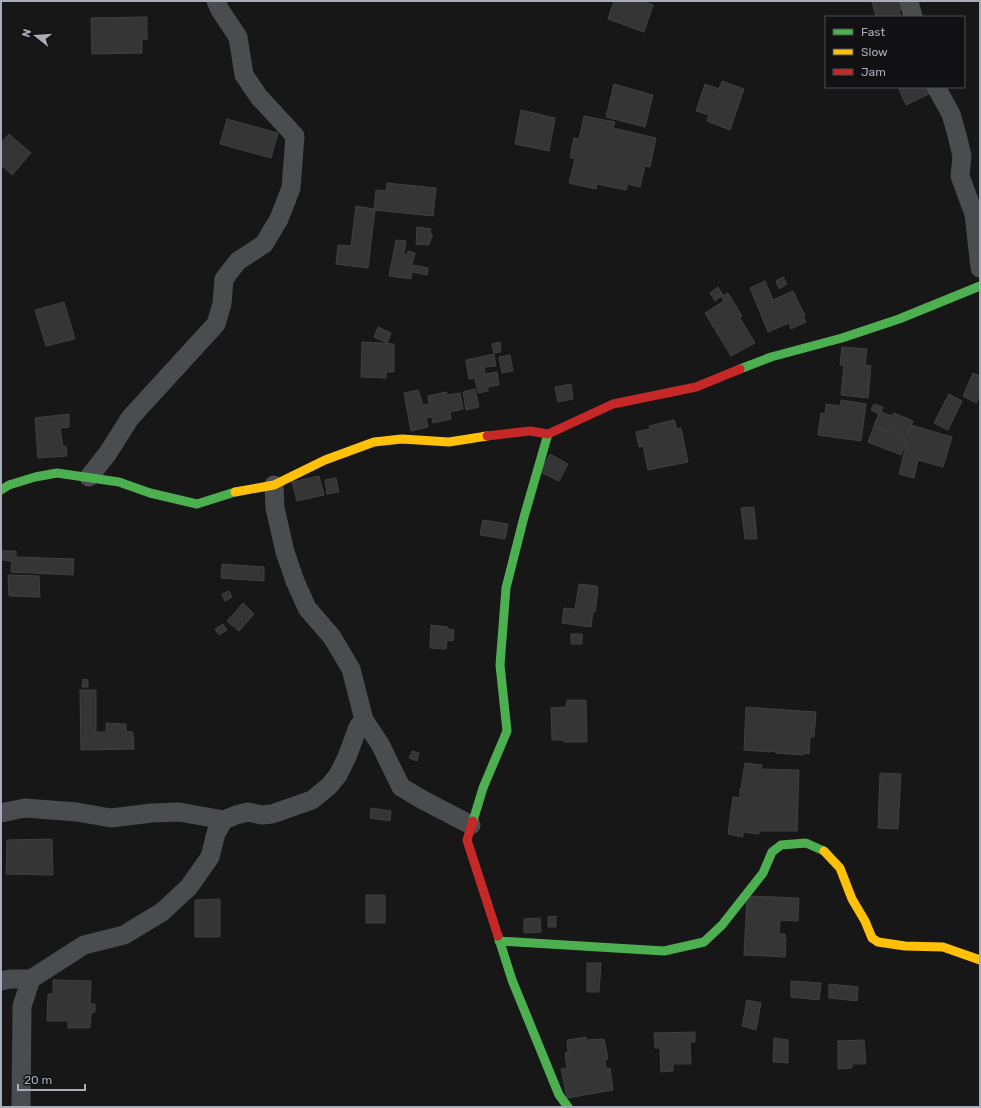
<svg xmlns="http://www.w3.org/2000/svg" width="981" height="1108" font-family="Rubik,sans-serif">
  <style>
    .building { fill: #353536; stroke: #3f4043 }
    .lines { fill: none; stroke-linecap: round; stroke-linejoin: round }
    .street { stroke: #4b4c50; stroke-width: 19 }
    .fast { stroke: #4caf50; stroke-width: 9 }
    .slow { stroke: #ffc107; stroke-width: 9 }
    .jam { stroke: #c62828; stroke-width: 9 }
  </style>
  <rect width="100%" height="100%" fill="#171717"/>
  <path class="building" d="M614,1h27l12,4 -9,27 -36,-13z
    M872,1h29l2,8 -4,1 2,7h-25z
    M147,17v23l-5,-1v14l-50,1 -1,-36z
    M722,81l22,8 -14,41 -23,-9 2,-6 -13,-4 9,-27 14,5z
    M614,84l39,11 -8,32 -39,-10z
    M898,87h33l2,5 -27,13z
    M521,110l34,8 -6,33 -34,-7z
    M584,116l31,6 -2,6 43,10 -6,29 -5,-1 -5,21 -12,-3 -2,6 -29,-6 -1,5 -27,-6 6,-24 -5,-2 4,-19 5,1z
    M227,119l51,14 -7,25 -51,-14z
    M9,134l22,19 -19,22 -11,-10v-22z
    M387,183l49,5 -3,28 -59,-6 2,-20 10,1z
    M356,206l18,3 1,1 -7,58 -32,-4 2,-19 13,1z
    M417,227l14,2 -1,4 2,1v4h-1l-2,7 -13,-1z
    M396,240l10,1 -2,13 3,1 1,-4 7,2 -3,12 16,3 -1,7 -15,-3 -1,7 -22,-3z
    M783,277l4,7 -8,5 -3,-8z
    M765,281l8,19 20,-9 12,25h-2l3,6 -15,7 -2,-6 -21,9 -18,-44z
    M718,287l5,8 -8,6 -5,-8z
    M728,293l14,23 -2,2 15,25 -24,13 -26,-43 19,-12 -3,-4z
    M64,302l11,37 -29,7 -11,-36z
    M378,327l13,6 -4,10 -13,-6z
    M362,342l32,2v28h-8v6l-25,-1z
    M500,342l1,10 -7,1 -2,-9z
    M842,347l25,2 -2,16 6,1 -3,32 -27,-3 3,-30h-4z
    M494,354l2,12 -12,1 1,7 12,-2 2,13 -11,2v4l-10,2 -3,-15 -6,1 -3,-19z
    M510,355l3,16 -11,2 -3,-16z
    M973,373l7,3v19l-4,8 -13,-7z
    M571,384l2,15 -15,3 -3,-15z
    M475,389l4,18 -13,3 -3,-18z
    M418,390l5,15 6,-1 -1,-8 18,-4 1,3 13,-2 3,16 -13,3 1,7 -18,4 -1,-6 -6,1 2,9 -17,4 -7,-38z
    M949,394l13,7 -14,29 -14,-7z
    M841,400l25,4 -5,37 -43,-6 3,-22 4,1 1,-10 14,2z
    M874,404l9,3 -2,5 11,4 2,-3 19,8 -7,17 -32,-13 5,-11 -8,-4z
    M69,414v13l-9,1 3,19 3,-1 1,10 -29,2 -3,-40z
    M674,420l3,9 4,-1 7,34 -40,8 -5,-24 -4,1 -3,-15 14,-3 -1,-3z
    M911,425l41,12 -9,30 -25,-7 -4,18 -15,-4z
    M874,426l33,14 -6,15 -33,-13z
    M550,454l18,10 -9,17 -19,-9z
    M319,476l5,19 -27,6 -5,-19z
    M336,478l3,14 -12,2 -2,-14z
    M754,507l3,32h-12l-4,-31z
    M483,520l25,4 -3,15 -25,-4z
    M2,551h14v6l58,2 -1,16 -62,-3 1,-11 -10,-1z
    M222,564l42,3v14l-43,-3z
    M8,575l31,1 1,21 -31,-1z
    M579,584l18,2 1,3 -3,23 -2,-1 -2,16 -29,-4 2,-15 11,1z
    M229,591l3,6 -7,4 -3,-7z
    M243,603l11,11 -15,17 -12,-10z
    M223,624l4,6 -8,5 -4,-6z
    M431,625l17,2v2l6,1 -1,11 -6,-1 -1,9 -16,-1z
    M571,634h11v10h-11z
    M83,679l5,1v7h-6z
    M80,690h16v42h10v-9l20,1v7l7,1 1,17 -53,1z
    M567,700h19l1,42h-23v-2h-12l-1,-32 15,-1z
    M746,707l70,5 -2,25h-4l-1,17 -5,-1 -1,2 -27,-2v-1l-6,-1v1l-26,-2z
    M412,751l7,2 -2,8 -8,-3z
    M745,763l17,2 -1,4 38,1 -2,61h-38v3l-16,-2v5l-15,-3 5,-37 7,1v-10h1z
    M880,773l21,1 -3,55 -20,-1z
    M371,808l20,3 -1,10 -20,-3z
    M52,839l1,36 -47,-1 1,-34z
    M366,895h19v28h-19z
    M747,896l52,2 -1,23 -18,-1 -1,14h6v4h1l-1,19 -41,-2z
    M220,899v38h-25v-37z
    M556,916v11h-8v-10z
    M540,918l1,14 -17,1v-14z
    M587,963h14l-2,29h-12z
    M53,980l38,1 -1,23h5v8l-4,1 -1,15h-22v-7h-21l1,-27h5z
    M791,981l30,2 -2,17 -28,-3z
    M829,984l29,3 -1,14 -28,-3z
    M747,1000l14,3 -5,27 -14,-4z
    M695,1032v10h-5l1,22h-18v7l-12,1 -1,-24h-5l-1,-15z
    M586,1037l1,3 17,-1 4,20 -3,1 1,8h4l3,22 -46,8 -6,-29 6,-1 -2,-15h3l-1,-13z
    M774,1038l14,2v23l-15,-1z
    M864,1040l2,24h-14v4l-14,1v-28z"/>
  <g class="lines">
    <path class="street" d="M909,1l4,16
      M936,87l15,27 6,21 5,21 -2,20 14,38 6,54
      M89,477l19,-24 22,-35 86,-94 6,-20 2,-25 14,-18 26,-17 15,-25 12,-31 4,-52 -36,-39 -15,-22 -6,-38 -18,-27 -4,-9
      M274,485l1,23 10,44 10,29 12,27 25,29 19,32 13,51 16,24 21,43 22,13 48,25
      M1,813l24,-5 52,4 34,6 41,-5 27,-1 45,8
      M1,981l9,-2h21
      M21,1107l1,-101 9,-27 53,-34 40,-10 38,-23 27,-25 21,-30 6,-24 8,-13 12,-5 12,-3 14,3 10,-1 40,-14 17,-14 9,-11 9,-18 11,-30 6,-7"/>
    <path class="fast" d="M740,369l31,-12 71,-19 57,-19 81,-33
      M1,490l8,-5 26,-8 22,-4 62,9 31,11 47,11 38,-12
      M473,821l10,-33 24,-57 -7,-66 6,-77 18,-71 24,-83
      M498,936l14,44 47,115 9,12
      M499,941l165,10 40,-9 18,-17 41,-52 9,-21 9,-7 25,-2 18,8"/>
    <path class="slow" d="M235,492l39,-7 51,-25 49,-18 28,-3 47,3 38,-6
      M824,851l16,17 12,31 13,22 7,17 6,4 27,4 38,1 37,13"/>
    <path class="jam" d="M487,436l43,-5 18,3 65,-30 83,-17 44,-18
      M473,821l-6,19 31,96"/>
  </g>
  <rect width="981" height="1108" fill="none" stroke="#a8adb8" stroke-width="4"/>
  <rect x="825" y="16" width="140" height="72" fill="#111113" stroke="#4d4f55"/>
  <rect x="833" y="29" width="20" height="6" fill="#4caf50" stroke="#4d4f55"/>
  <text x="861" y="36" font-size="12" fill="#a8adb8">Fast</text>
  <rect x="833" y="49" width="20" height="6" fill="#ffc107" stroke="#4d4f55"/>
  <text x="861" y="56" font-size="12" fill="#a8adb8">Slow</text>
  <rect x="833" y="69" width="20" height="6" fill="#c62828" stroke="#4d4f55"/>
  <text x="861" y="76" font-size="12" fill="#a8adb8">Jam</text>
  <g transform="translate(36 36) rotate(287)" stroke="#111113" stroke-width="3" paint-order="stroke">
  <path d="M0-3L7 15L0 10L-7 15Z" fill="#a8adb8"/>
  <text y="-6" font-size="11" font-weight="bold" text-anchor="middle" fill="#a8adb8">N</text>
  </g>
  <path d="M18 1084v6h67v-6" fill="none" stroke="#a8adb8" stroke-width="2"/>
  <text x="24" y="1084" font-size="12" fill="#a8adb8" stroke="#111113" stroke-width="3" paint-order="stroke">20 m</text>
</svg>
